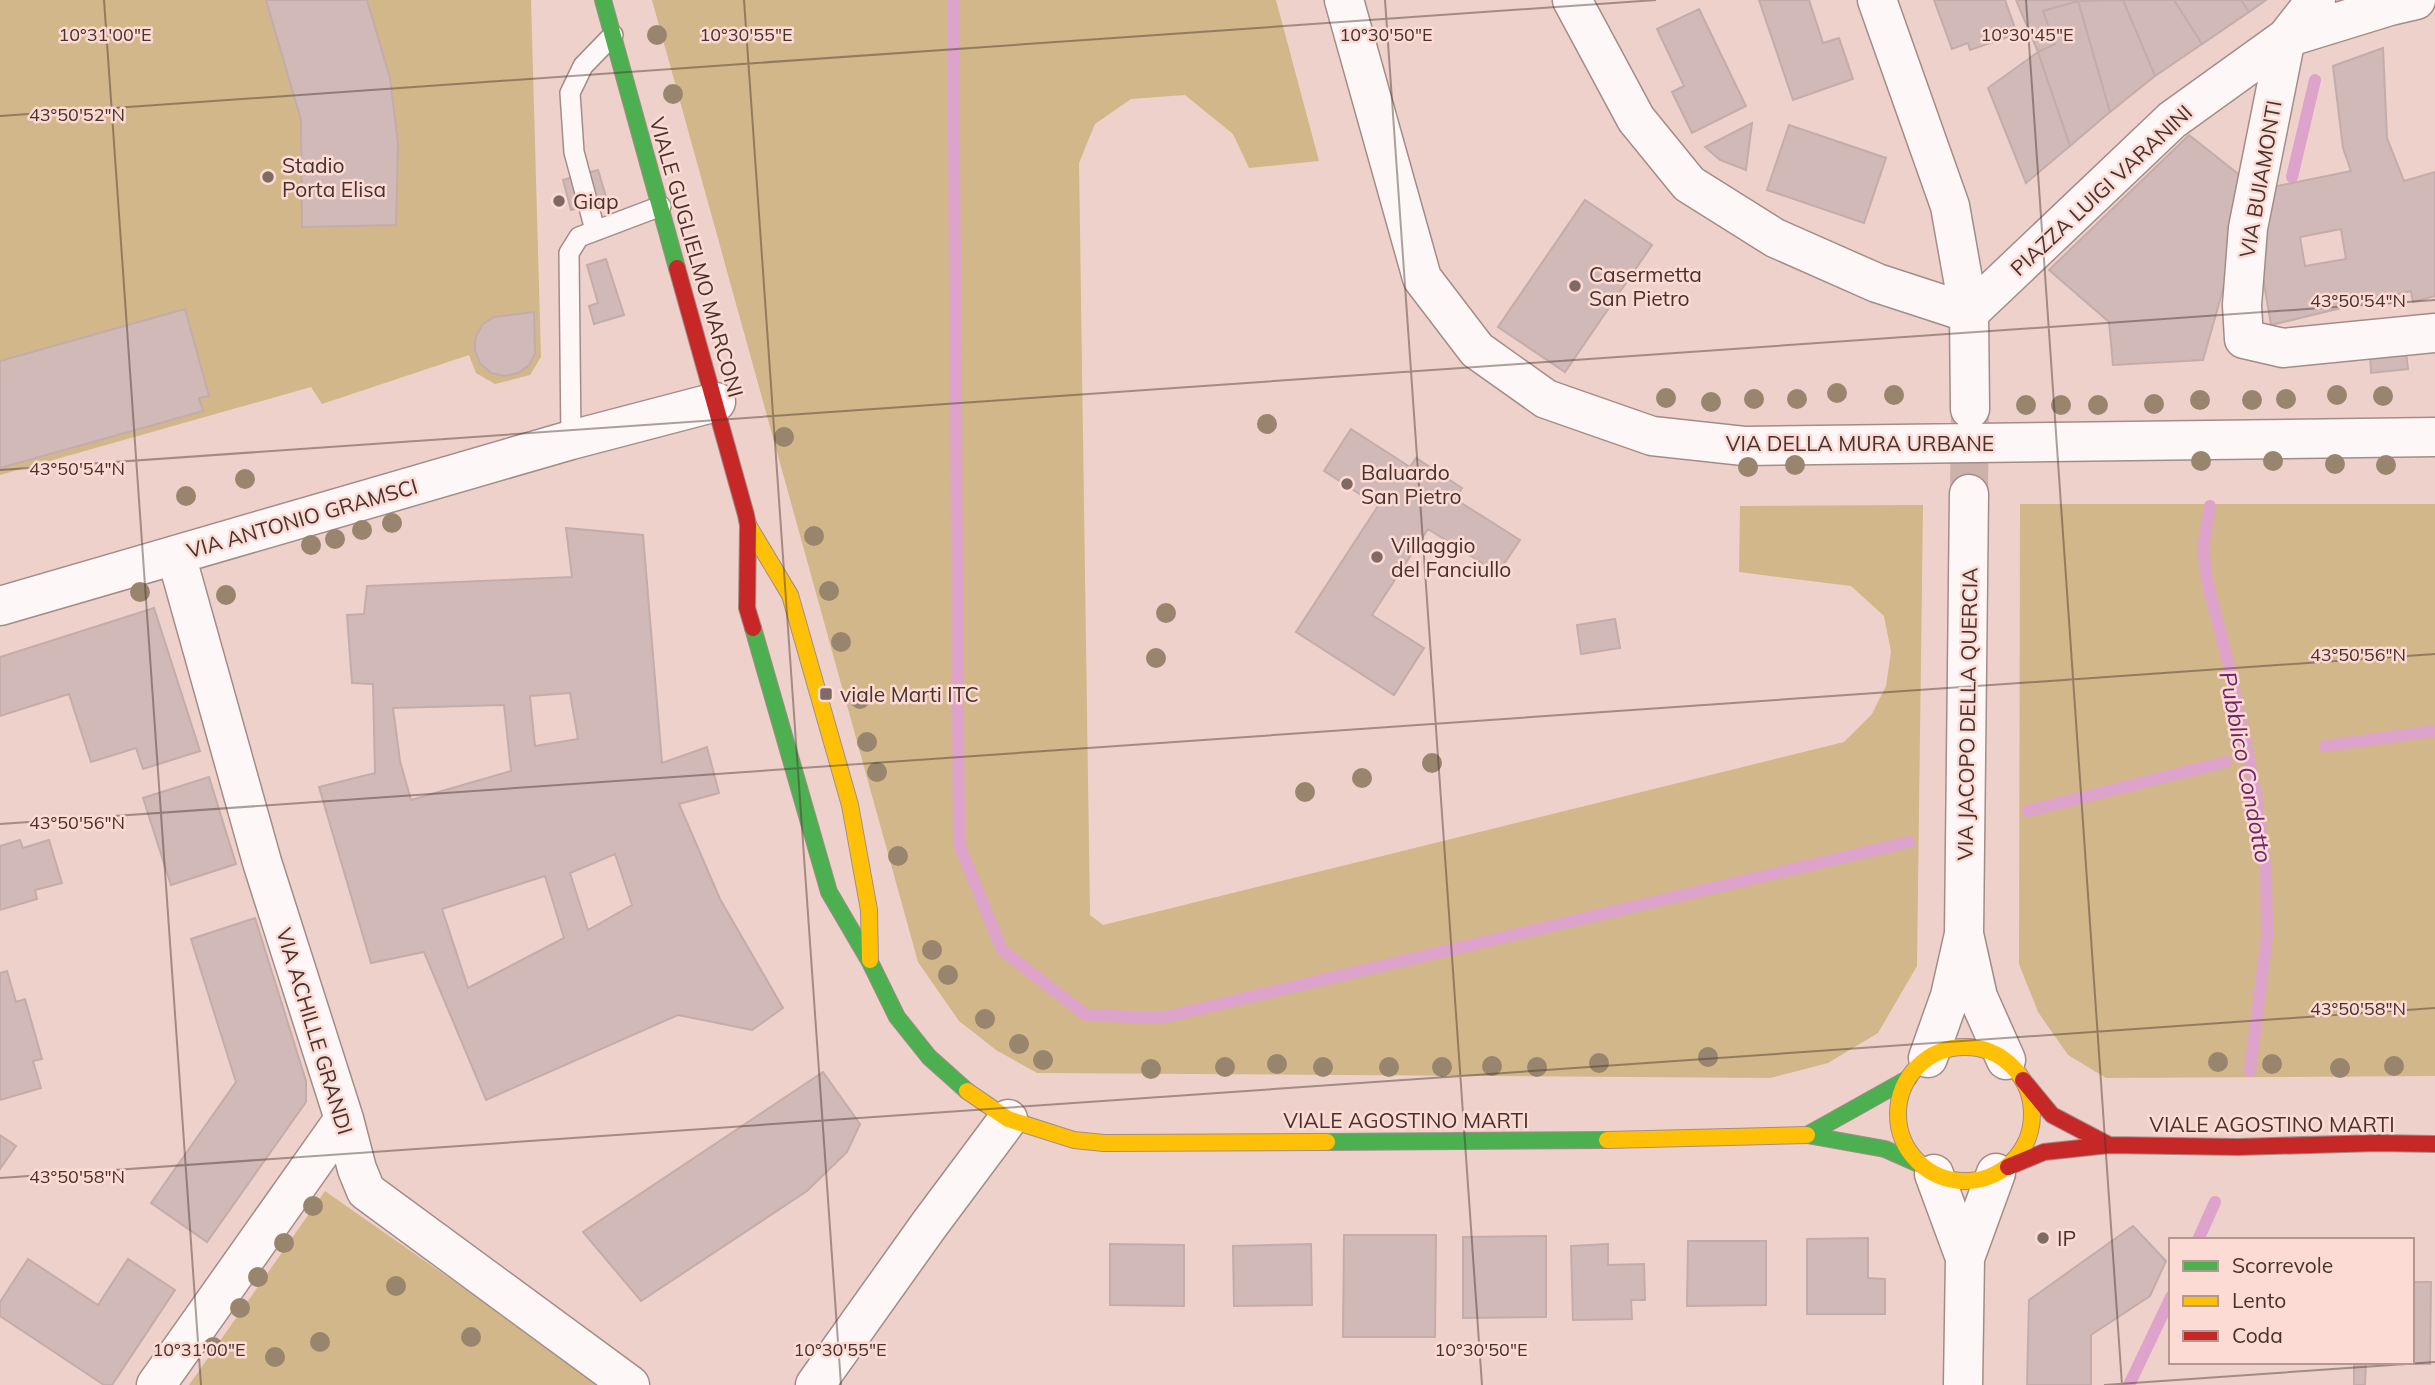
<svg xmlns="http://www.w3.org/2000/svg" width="2435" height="1385" font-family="Mulish,sans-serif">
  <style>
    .green { fill: #d2b78a }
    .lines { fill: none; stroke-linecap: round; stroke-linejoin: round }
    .stream { stroke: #dda3cb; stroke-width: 12 }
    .building { fill: #d1b9b7; stroke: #c3acaa; stroke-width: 2; fill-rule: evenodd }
    .street-tunnel { stroke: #cdb1ab; stroke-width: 38; stroke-dasharray: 38 19; stroke-linecap: butt }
    .lane-casing { stroke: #a38c88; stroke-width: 22 }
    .street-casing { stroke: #a38c88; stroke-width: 41 }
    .fast-casing { stroke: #a38c88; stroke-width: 18 }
    .slow-casing { stroke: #a38c88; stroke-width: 18 }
    .jam-casing { stroke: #a38c88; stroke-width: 18 }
    .lane { stroke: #fdf8f7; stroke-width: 19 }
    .street { stroke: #fdf8f7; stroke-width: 38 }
    .fast { stroke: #4caf50; stroke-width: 16 }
    .slow { stroke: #ffc107; stroke-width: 16 }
    .jam { stroke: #c62828; stroke-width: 16 }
    .tree { fill: #99856d }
    .ticks { fill: none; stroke: #47322d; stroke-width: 2; stroke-opacity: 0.45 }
    .poi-dot { fill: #826a64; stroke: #fcdbd4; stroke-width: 2.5 }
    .labels { text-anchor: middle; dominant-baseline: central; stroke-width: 5; stroke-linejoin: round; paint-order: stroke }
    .poi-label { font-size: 21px; fill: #47322d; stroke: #fcdbd4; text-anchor: start }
    .street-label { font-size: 21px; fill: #47322d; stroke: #fcdbd4 }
    .water-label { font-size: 23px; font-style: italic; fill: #73226c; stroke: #fcdbd4 }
    .ticks-label { font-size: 18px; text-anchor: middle; fill: #47322d; stroke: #fcdbd4; stroke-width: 5; stroke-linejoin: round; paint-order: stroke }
  </style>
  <rect width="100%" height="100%" fill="#efd1cb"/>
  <path class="green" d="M0,0h531l10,357 -11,18 -35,9 -19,-11 -7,-18 -147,49 -11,-17 -311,88z
    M652,0h624l43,161 -70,7 -16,-34 -48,-39 -54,4 -36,25 -16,39 11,752 13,10 741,-183 28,-28 14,-28 5,-34 -7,-36 -33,-30 -112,-14 1,-66 183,-1 -6,461 -39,67 -50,30 -58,15 -733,-5 -41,-23 -37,-29 -41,-59z
    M2020,504h415v572l-329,2 -38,-23 -30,-43 -19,-48z
    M325,1191l277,194h-413z"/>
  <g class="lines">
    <path class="stream" d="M953,0l6,844 43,106 84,65 75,3 748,-176
      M2292,177l23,-97
      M2210,506l-7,42 4,32 24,94 24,115 11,81 1,66 -17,135
      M2325,746l110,-15
      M2028,811l198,-49
      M2198,1240l17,-38
      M2129,1385l42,-88"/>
  </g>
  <path class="building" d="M266,0h101l23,78 8,66 -2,81 -94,2 -1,-107z
    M1759,0h50l14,43 16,-5 14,41 -60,21z
    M1934,0h71l12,34 -47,16 -2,-7 -16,6z
    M2016,0h62v1l-35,10 12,33 -17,8z
    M2123,0l32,76 -45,36 -32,-111z
    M2123,0h51l28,44 -47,32z
    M2174,0h67l8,12 -47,32z
    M2241,0h25l-17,12z
    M2078,1l32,111 -40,34 -32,-94 17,-8 -12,-33z
    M1699,9l47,97 -54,27 -20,-41 12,-6 -27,-57z
    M2383,48l4,90 17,43 31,-9v124l-22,6 -2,-11 -140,34 -13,-77 14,-61 79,-16 -8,-23 -10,-82zM2341,229l5,30 -41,7 -5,-29z
    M2038,52l32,94 -44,37 -38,-95z
    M1752,123l-6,47 -26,-10 -15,-13z
    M1789,125l97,33 -22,65 -97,-33z
    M2189,135l57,45 2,21 -45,159 -90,5 -4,-43 -60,-52z
    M598,170l9,30 -36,10 -8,-30z
    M1585,200l67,45 -87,127 -67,-45z
    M606,259l18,56 -30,9 -5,-18 9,-3 -11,-38z
    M185,309l24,87 -10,2 4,13 -203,57v-107z
    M534,312l1,42 -6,11 -11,8 -13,3 -14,-3 -11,-10 -5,-13v-7l1,-7 7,-12 11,-7z
    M2406,352l2,17 -37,4 -1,-18z
    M1351,429l59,38 6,-9 46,30 -7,11 65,41 -22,33 -70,-44 -56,86 52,33 -30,47 -98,-63 82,-126 -54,-35z
    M566,528l77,7 19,228 45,-16 12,46 -40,11 41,95 63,109 -31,22 -74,-15 -192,85 -62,-148 -53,11 -52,-176 56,-14 -2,-89 -21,-1 -5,-68 17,-1 3,-28 205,-9zM570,693l8,46 -43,7 -5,-50zM504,705l7,66 -100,29 -11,-39 -7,-53zM615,854l17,51 -44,25 -18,-57zM545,876l19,62 -96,50 -26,-79z
    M154,608l46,143 -57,18 -7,-21 -45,14 -22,-68 -69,22v-59z
    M1615,619l5,29 -39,6 -4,-29z
    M209,777l27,87 -65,21 -28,-87z
    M20,840l3,8 26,-8 13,43 -27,7 2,9 -37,11v-64z
    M255,918l51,163v21l-99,140 -56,-39 85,-121 -45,-143z
    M7,971l9,31 9,-3 17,60 -9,2 8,27 -41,12v-127z
    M823,1072l37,52 -13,28 -40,39 -166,110 -58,-69z
    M0,1135l16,11 -16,23z
    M2133,1226l33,35 -16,35 -59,39v50h-64l2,-85z
    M1344,1235h92l-1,102h-92z
    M1546,1236v81l-83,1v-81z
    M1868,1238v40l17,1v35h-78v-75z
    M1688,1241h78v64l-79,1z
    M1110,1244l74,1v61l-74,-1z
    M1311,1244l1,61 -78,1 -1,-60z
    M1608,1244v21l36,-1 1,36h-14l1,19 -59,1 -2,-74z
    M28,1259l70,46 30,-46 47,31 -63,95h-8l-104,-69v-14z
    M2412,1282h19l-1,82h-41l23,-2z
    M2354,1362h12l-1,23h-11z"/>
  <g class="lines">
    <path class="street-tunnel" d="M1969,494l1,-83"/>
    <defs>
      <path id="lane" d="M595,230l-21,-78 -4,-59 13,-27 30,-31
        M571,440l-2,-187 10,-16 82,-31"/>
      <path id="street" d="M1344,0l78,278 55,72 69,49 106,37 92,10 691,-9
        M1572,0l64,119 53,65 86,54 102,45 92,30
        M1877,0l73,206 19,107 1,96
        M2316,0l-30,38 -38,190 -6,77 2,34 39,9 152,-15
        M1969,313l203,-193 114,-82 104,-32 26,-6
        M176,555l86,307 82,257 13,50 9,22 264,194
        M0,606l571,-166 145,-38
        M1964,934l5,-440
        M1928,1058l22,-62 14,-62 14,63 28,63
        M1934,1174l31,84 31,-85
        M156,1385l188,-266
        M815,1385l114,-160 79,-106
        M1963,1385l2,-127"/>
      <path id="fast" d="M603,0l74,268
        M753,628l76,264 41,70 27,55 32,40 38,34
        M1909,1078l-102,57 78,14 36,16
        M1327,1142l280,-2"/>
      <path id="slow" d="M748,525l42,70 60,210 19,105 1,50
        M1898 1114a67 67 0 1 1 134 0a67 67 0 1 1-134 0Z
        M967,1091l41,28 66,21 30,3 223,-1
        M1607,1140l200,-5"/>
      <path id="jam" d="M677,268l69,247 2,10 -1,83 6,20
        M2109,1145l129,2 140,-4 57,1
        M2008,1167l36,-15 65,-7 -57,-30 -29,-35"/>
    </defs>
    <use href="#lane" class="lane-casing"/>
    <use href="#street" class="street-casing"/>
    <use href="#fast" class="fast-casing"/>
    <use href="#slow" class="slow-casing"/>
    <use href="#jam" class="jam-casing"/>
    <use href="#lane" class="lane"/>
    <use href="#street" class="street"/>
    <use href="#fast" class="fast"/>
    <use href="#slow" class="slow"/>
    <use href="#jam" class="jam"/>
  </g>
  <g class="tree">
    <circle cx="657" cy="35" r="10"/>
    <circle cx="673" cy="94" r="10"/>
    <circle cx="1837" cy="393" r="10"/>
    <circle cx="1894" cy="395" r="10"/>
    <circle cx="2337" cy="395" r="10"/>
    <circle cx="2383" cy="396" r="10"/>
    <circle cx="1666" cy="398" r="10"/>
    <circle cx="1754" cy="399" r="10"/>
    <circle cx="1797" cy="399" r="10"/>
    <circle cx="2286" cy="399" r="10"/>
    <circle cx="2200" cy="400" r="10"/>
    <circle cx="2252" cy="400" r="10"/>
    <circle cx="1711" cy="402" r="10"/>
    <circle cx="2154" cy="404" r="10"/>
    <circle cx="2026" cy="405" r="10"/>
    <circle cx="2061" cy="405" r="10"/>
    <circle cx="2098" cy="405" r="10"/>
    <circle cx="1267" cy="424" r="10"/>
    <circle cx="784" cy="437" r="10"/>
    <circle cx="2201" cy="461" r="10"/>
    <circle cx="2273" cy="461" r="10"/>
    <circle cx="2335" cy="464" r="10"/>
    <circle cx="1795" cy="465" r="10"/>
    <circle cx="2386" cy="465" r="10"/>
    <circle cx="1748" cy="467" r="10"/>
    <circle cx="245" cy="479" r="10"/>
    <circle cx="186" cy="496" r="10"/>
    <circle cx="392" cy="523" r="10"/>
    <circle cx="362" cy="530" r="10"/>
    <circle cx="814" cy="536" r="10"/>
    <circle cx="335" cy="539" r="10"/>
    <circle cx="311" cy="545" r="10"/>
    <circle cx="829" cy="591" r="10"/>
    <circle cx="140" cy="592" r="10"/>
    <circle cx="226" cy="595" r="10"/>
    <circle cx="1166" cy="613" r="10"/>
    <circle cx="841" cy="642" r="10"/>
    <circle cx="1156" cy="658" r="10"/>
    <circle cx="860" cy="699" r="10"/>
    <circle cx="867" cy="742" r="10"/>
    <circle cx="1432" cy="763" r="10"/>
    <circle cx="877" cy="772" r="10"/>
    <circle cx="1362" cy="778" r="10"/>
    <circle cx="1305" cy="792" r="10"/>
    <circle cx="898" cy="856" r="10"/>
    <circle cx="932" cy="950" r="10"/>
    <circle cx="948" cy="975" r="10"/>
    <circle cx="985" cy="1019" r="10"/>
    <circle cx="1019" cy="1044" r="10"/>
    <circle cx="1708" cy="1057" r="10"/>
    <circle cx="1043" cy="1060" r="10"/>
    <circle cx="2218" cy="1062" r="10"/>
    <circle cx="1599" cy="1063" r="10"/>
    <circle cx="1277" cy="1064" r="10"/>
    <circle cx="2272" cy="1064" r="10"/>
    <circle cx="1492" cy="1066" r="10"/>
    <circle cx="2394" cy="1066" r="10"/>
    <circle cx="1225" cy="1067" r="10"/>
    <circle cx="1323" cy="1067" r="10"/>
    <circle cx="1389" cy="1067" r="10"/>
    <circle cx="1442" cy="1067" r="10"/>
    <circle cx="1537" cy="1067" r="10"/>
    <circle cx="2340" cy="1068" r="10"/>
    <circle cx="1151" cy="1069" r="10"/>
    <circle cx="313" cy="1206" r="10"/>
    <circle cx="284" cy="1243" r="10"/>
    <circle cx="258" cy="1277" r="10"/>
    <circle cx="396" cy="1286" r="10"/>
    <circle cx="240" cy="1308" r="10"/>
    <circle cx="471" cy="1337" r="10"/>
    <circle cx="320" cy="1342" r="10"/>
    <circle cx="213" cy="1347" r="10"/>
    <circle cx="275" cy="1357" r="10"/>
  </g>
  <path class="ticks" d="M104,0l97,1385M744,0l97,1385M1385,0l97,1385M2026,0l96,1385M0,116l1656,-116M0,470l2435,-170M0,824l2435,-170M0,1178l2435,-170M2104,1385l331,-23"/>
  <g class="poi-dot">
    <circle cx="268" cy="177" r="7"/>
    <circle cx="559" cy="201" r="7"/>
    <circle cx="1575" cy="286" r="7"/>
    <circle cx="1347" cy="484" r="7"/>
    <circle cx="1377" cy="557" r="7"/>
    <rect x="819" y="687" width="14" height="14" rx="3.5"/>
    <circle cx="2043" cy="1238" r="7"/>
  </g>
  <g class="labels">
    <g class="poi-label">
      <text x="282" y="165">Stadio<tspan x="282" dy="24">Porta Elisa</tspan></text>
      <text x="573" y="201">Giap</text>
      <text x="1589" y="274">Casermetta<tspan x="1589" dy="24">San Pietro</tspan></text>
      <text x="1361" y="472">Baluardo<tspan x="1361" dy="24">San Pietro</tspan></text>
      <text x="1391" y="545">Villaggio<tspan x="1391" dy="24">del Fanciullo</tspan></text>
      <text x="840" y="694">viale Marti ITC</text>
      <text x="2057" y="1238">IP</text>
    </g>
    <g class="street-label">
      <text transform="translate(2260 179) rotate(-80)">VIA BUIAMONTI</text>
      <text transform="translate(2101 190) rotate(-43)">PIAZZA LUIGI VARANINI</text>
      <text transform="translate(697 257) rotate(74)">VIALE GUGLIELMO MARCONI</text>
      <text x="1860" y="443">VIA DELLA MURA URBANE</text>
      <text transform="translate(302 518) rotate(-16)">VIA ANTONIO GRAMSCI</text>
      <text transform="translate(1967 714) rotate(-89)">VIA JACOPO DELLA QUERCIA</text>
      <text transform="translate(315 1031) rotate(73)">VIA ACHILLE GRANDI</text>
      <text x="1406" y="1120">VIALE AGOSTINO MARTI</text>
      <text x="2272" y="1124">VIALE AGOSTINO MARTI</text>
    </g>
    <g class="water-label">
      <text transform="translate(2246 767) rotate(79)">Pubblico Condotto</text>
    </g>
  </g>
  <g class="ticks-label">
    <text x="105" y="41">10°31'00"E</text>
    <text x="746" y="41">10°30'55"E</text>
    <text x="1386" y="41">10°30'50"E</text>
    <text x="2027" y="41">10°30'45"E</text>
    <text x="77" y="121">43°50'52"N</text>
    <text x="2358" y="307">43°50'54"N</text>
    <text x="77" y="475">43°50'54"N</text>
    <text x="2358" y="661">43°50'56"N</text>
    <text x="77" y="829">43°50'56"N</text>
    <text x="2358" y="1015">43°50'58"N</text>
    <text x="77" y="1183">43°50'58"N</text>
    <text x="199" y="1356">10°31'00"E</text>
    <text x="840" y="1356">10°30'55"E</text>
    <text x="1481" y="1356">10°30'50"E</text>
  </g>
  <rect x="2169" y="1238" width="245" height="126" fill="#fcdbd4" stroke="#b49791" stroke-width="2"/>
  <rect x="2183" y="1261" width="35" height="10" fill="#4caf50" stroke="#b49791" stroke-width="2"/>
  <text x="2232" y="1273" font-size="21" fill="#47322d">Scorrevole</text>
  <rect x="2183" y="1296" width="35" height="10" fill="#ffc107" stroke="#b49791" stroke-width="2"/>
  <text x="2232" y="1308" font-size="21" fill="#47322d">Lento</text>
  <rect x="2183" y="1331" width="35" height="10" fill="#c62828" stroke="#b49791" stroke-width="2"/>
  <text x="2232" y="1343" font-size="21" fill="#47322d">Coda</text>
</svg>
